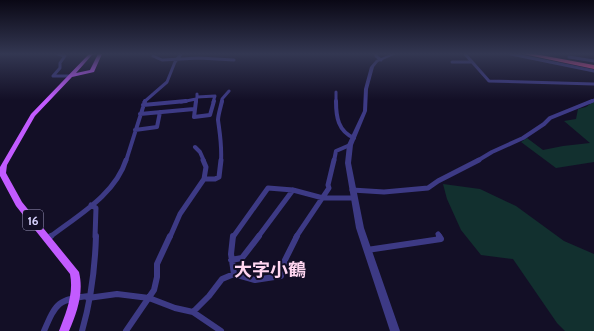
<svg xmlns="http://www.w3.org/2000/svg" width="594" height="331" font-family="Cabin,'Noto Sans JP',sans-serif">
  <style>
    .green { fill: #12302f }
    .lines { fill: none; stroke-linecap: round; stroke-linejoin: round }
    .minor-far3 { stroke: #3d3a85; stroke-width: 3 }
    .minor-far2 { stroke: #3d3a85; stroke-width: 4 }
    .minor-far1 { stroke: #3d3a85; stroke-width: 5 }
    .minor { stroke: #3d3a85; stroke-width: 6 }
    .tertiary { fill: #3d3a85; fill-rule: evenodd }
    .primary { fill: #c25bff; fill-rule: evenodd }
    .motorway { fill: #ff4fa3; fill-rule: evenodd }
    .labels { text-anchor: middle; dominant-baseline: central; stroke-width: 4; stroke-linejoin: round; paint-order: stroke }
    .shield { fill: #130f26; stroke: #9e99be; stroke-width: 1 }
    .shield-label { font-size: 12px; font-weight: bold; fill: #d9d4ff }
    .near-quarter-label { font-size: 18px; font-weight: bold; fill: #ffd6f0; stroke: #130f26 }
  </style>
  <rect width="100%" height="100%" fill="#130f26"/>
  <path class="green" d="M594,101v61l-38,6 -35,-26 6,-4 16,12 20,-4 27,-3 -26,-22 12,-2 2,-10 8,-2z
    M443,184l37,5 36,17 48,35 30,13v77h-29l-8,-8 -44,-64 -32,-4 -20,-25 -14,-31z"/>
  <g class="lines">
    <path class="minor-far3" d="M58,54l7,2 -5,7v5l-7,8h17
      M376,54v2l5,4
      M465,54l24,27 105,3
      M511,54l83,17
      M153,56l9,4 37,-2 35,2
      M569,57l25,4
      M452,62h20
      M197,97v-3
      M197,97l18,-1 -2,6
      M144,102l23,-20 8,-20 6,-8
      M181,102l15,-3
      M196,102l1,-5
      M222,102v-3l7,-8
      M336,102v-10
      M590,102l4,-2"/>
    <path class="minor-far2" d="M196,101l-2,16 16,-2 4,-14
      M336,101c0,16 2,30 18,37
      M143,105l43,-4
      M140,114l54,-5
      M135,130l22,-3 3,-15
      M195,147l5,5 4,9
      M126,161l19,-60
      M221,161c1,-16 -1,-26 -3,-41 0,-5 3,-14 4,-19
      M334,161l2,-10 14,-6
      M477,161l15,-9 31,-14 21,-14 6,-6 42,-17"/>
    <path class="minor-far1" d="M204,179h11l4,-2 2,-17
      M352,190l32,2 44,-4 10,-7 41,-21
      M91,205l5,3 -1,29
      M438,234l2,3
      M50,237c27,-21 65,-42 76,-77
      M170,237l10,-23 24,-35 2,-12 -3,-7
      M233,237l35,-49 25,2 30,8h31
      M258,237l35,-47
      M296,237l33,-49 -1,-3 6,-25"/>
    <path class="minor" d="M233,236l-2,18 3,20
      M48,238l3,-2
      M367,250l74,-11 -2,-3
      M231,260l11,-2 17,-22
      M88,298l29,-4 32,4 26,10 18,4 28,19
      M193,312l16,-16 13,-17 12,-5 21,6 26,-4 3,-14 13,-26
      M44,331c12,-28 14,-32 45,-35
      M82,331c9,-31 13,-63 14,-95
      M126,331l28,-41 3,-13v-13l13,-28"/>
    <path class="tertiary" d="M391,54h5l-18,8 -4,5 -6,22 -1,22 -14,34 -2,18 13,65 36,103h-10l-34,-103 -11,-65 2,-18 16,-34 1,-22 6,-22 6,-7z"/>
    <path class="primary" d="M89,54h7l-4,1 -16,18 14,-3 8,-16h4l-8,18 -22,5 -37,39 -28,49 -1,8 16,29 57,70c5,21 -2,40 -10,59h-10c7,-18 15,-37 11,-57l-54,-68 -16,-30v-9l31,-53z"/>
    <path class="motorway" d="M523,54h12l59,11v4z"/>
  </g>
  <linearGradient id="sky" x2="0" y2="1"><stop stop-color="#0a0815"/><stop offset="0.54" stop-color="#333752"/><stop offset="1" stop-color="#333752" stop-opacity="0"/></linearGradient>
  <rect width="594" height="100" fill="url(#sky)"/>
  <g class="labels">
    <rect class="shield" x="23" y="210" width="20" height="20" rx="3"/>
    <g class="shield-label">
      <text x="33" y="220">16</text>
    </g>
    <g class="near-quarter-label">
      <text x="270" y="270">大字小鶴</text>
    </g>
  </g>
</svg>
